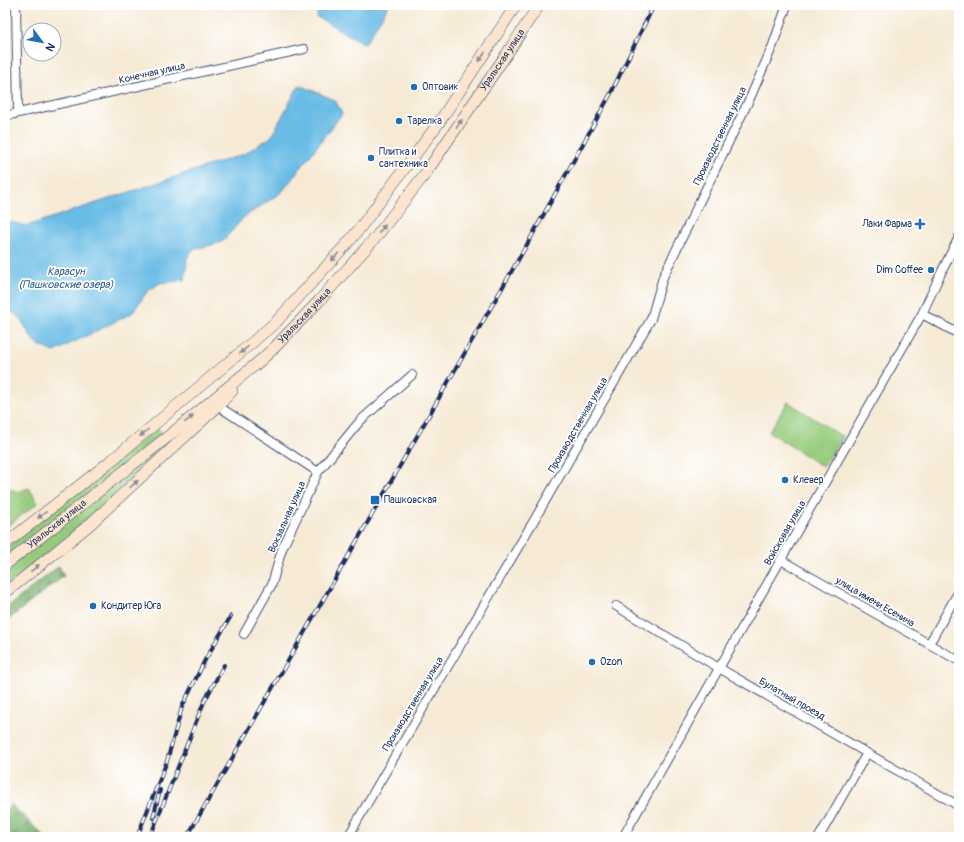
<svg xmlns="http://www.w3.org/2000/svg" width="964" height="842" font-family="Pangolin,sans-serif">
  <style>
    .grass { fill: url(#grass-dots); stroke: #5a7e6e }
    .forest { fill: url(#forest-firs); stroke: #4a7066 }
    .pitch { fill: #98cd7e; stroke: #5a7e6e }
    .water { fill: #69bce5; stroke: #4276a2 }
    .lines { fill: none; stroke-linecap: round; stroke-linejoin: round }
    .minor-casing { stroke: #3c4b70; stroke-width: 10 }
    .secondary-casing { stroke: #3c4b70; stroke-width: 12 }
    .minor { stroke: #fff; stroke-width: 8 }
    .secondary { stroke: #fbe5cf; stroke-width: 11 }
    .rail-casing { stroke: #1b2f5e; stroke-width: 4 }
    .rail { stroke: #fff; stroke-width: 2.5; stroke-dasharray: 8; stroke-linecap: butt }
    .oneway { fill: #8b8a96 }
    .poi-dot { fill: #1f6fb2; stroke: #fff; stroke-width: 1.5 }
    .labels { text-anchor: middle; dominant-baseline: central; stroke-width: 3.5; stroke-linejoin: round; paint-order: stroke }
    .street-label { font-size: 10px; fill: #1b2f5e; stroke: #fff }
    .poi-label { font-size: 10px; fill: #1b2f5e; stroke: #fff; text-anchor: start }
    .water-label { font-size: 11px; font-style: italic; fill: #36608d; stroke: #fff }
  </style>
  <defs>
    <pattern id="grass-dots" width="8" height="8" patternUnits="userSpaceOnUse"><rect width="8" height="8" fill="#98cd7e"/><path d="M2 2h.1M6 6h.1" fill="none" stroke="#82b06f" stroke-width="1.8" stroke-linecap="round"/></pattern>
    <pattern id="forest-firs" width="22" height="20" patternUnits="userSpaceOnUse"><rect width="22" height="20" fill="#7ab06d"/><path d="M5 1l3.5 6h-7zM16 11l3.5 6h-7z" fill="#63905d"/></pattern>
  </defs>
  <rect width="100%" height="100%" fill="#fff"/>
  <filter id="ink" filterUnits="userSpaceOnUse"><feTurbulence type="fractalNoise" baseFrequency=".025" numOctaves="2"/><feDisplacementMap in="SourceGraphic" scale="8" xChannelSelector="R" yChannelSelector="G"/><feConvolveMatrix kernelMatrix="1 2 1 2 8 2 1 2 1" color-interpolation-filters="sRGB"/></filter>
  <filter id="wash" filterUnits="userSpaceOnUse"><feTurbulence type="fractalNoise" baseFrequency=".012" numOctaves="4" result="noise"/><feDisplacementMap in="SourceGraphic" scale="16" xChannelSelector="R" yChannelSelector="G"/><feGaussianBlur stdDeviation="0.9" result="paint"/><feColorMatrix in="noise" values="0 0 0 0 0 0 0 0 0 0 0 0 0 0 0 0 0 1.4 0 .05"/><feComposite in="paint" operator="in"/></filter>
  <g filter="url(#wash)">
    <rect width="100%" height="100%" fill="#f6ead5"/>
    <path class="grass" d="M157,428l5,5 -157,127v-11z
      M163,450l-98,88 -60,49v-17l141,-113z
      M29,488l9,15 -29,22 -4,1v-31l6,-6 7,3z"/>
    <path class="forest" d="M59,566l5,10 -59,46v-13z
      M11,804l34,33h-40v-25z"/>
    <path class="pitch" d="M788,402l55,35 -20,30 -54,-35z"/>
    <path class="water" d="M318,5h71l-24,39 -48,-27z
      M299,85l36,15 7,14 -60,78 -38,25 -22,25 -30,8 -5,8 -2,22 -25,3 -13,9 -15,21 -78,39 -19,-9 -15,-25 -15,-12v-85l22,5 217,-72 27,-17z"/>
  </g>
  <g filter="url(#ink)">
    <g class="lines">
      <defs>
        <path id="minor" d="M16,5l2,108
          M5,116l299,-67
          M922,314l37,20
          M218,406l100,66 -36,77 -10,35 -28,50
          M318,472l42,-51 52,-46
          M781,560l178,101
          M616,606l103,62 240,138
          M929,644l30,-53
          M348,837l31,-54 154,-261 118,-203 12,-42 88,-181 22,-51 14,-40
          M623,837l185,-325 114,-198 18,-39 19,-38
          M819,837l48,-84"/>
        <g id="secondary">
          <path d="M5,544l107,-84 142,-119 23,-20 75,-83 8,-10 78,-104 78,-119"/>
          <path id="s1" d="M5,565l165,-130 91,-75 13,-12 45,-47 57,-64 49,-63 79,-116 35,-53"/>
          <path d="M5,593l83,-67 130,-120 14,-15"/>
        </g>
      </defs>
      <use href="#minor" class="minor-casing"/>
      <use href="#secondary" class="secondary-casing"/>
      <use href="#minor" class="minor"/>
      <use href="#secondary" class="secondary"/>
      <defs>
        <path id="rail" d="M153,818l7,-28
          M137,837l30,-76 15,-54 23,-47 26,-44
          M150,837l54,-135 20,-37
          M187,837l342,-596 81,-146 44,-90"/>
      </defs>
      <use href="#rail" class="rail-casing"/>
      <use href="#rail" class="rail"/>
    </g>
    <defs><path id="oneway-solid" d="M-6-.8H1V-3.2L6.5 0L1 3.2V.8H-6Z"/></defs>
    <g class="oneway">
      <use href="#oneway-solid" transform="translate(482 57) rotate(123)"/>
      <use href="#oneway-solid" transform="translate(459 124) rotate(-56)"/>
      <use href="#oneway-solid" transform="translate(382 229) rotate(-52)"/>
      <use href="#oneway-solid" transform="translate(335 257) rotate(132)"/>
      <use href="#oneway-solid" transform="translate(244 350) rotate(140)"/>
      <use href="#oneway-solid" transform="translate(189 419) rotate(-39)"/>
      <use href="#oneway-solid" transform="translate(144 433) rotate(140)"/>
      <use href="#oneway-solid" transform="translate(134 484) rotate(-42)"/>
      <use href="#oneway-solid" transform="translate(42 515) rotate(142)"/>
      <use href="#oneway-solid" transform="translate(35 568) rotate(-39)"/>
    </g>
  </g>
  <g class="poi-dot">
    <circle cx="414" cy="87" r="4"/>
    <circle cx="399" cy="121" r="4"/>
    <circle cx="371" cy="158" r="4"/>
    <path d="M918 218h4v4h4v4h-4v4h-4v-4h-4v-4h4z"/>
    <circle cx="931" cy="270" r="4"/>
    <circle cx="785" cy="480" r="4"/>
    <rect x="370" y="495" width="10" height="10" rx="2"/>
    <circle cx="93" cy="606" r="4"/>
    <circle cx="592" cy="662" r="4"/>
  </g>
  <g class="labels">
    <g class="street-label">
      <text stroke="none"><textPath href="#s1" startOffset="714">Уральская улица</textPath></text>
      <text transform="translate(152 73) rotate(-13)">Конечная улица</text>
      <text transform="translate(720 136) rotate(-64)">Производственная улица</text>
      <text stroke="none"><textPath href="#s1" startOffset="390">Уральская улица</textPath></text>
      <text transform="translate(578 425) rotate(-60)">Производственная улица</text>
      <text transform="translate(287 517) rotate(-66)">Вокзальная улица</text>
      <text stroke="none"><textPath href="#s1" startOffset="66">Уральская улица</textPath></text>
      <text transform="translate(785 533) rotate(-60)">Войсковая улица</text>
      <text transform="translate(875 602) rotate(30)">улица имени Есенина</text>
      <text transform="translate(792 699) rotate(30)">Булатный проезд</text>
      <text transform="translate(413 704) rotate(-59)">Производственная улица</text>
    </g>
    <g class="poi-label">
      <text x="422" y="87">Оптовик</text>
      <text x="407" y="121">Тарелка</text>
      <text x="379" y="152">Плитка и<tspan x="379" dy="12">сантехника</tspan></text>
      <text x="912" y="224" text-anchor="end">Лаки Фарма</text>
      <text x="923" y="270" text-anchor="end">Dim Coffee</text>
      <text x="793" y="480">Клевер</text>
      <text x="384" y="500">Пашковская</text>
      <text x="101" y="606">Кондитер Юга</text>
      <text x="600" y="662">Ozon</text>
    </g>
    <g class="water-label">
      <text x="66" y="271">Карасун<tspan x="66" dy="13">(Пашковские озера)</tspan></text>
    </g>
  </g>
  <rect width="964" height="842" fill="none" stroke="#fff" stroke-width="20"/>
  <g transform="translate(42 42) rotate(122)"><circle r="19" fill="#ffffff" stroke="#a4acbf"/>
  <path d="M0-3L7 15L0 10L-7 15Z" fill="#1f6fb2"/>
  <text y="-6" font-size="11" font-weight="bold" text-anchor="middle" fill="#1b2f5e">N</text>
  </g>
</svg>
